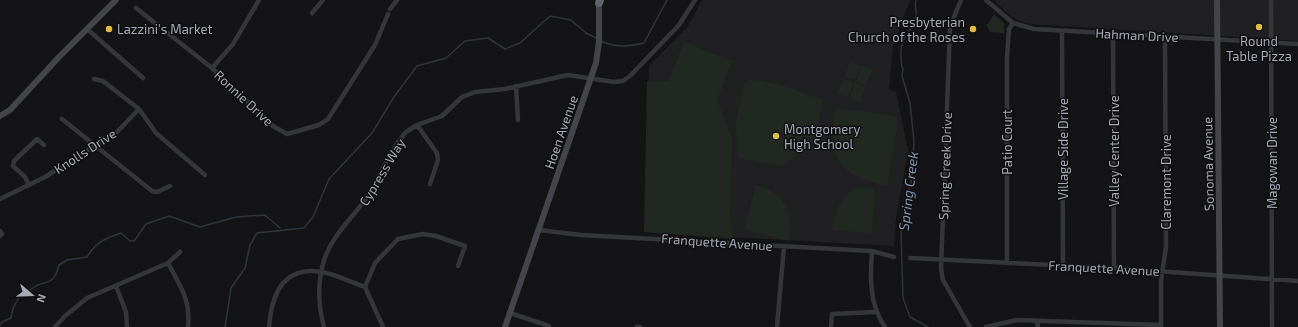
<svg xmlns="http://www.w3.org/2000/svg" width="1298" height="327" font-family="'Exo 2',sans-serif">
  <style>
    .built { fill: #202023 }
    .green { fill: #212822 }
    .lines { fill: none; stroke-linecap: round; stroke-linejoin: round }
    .stream { stroke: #2e353d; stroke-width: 1.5 }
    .street { stroke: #35363a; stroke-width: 4.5 }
    .secondary { stroke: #44454a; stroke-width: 6 }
    .highway { stroke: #62636b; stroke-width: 8 }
    .poi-dot { fill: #e3bb3f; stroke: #0f0f11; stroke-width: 1.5 }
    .labels { text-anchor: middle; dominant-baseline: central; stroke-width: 3; stroke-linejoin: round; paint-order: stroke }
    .poi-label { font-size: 13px; fill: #a7aab5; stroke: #0f0f11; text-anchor: start }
    .street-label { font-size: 13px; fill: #a7aab5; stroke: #0f0f11 }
    .water-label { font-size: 14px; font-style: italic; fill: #8094ad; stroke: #0f0f11 }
  </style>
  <rect width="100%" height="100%" fill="#141416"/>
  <path class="built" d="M702,0h208l-17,46 -4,43 7,3 12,59 -12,67 -2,28 -240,-13 -10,-11 5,-156 39,-40z
    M996,0h302v41l-268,-17 -9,-2 -14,-9 -12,-12z"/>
  <path class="green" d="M994,14l10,9v10l-14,-1 -4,-8h2z
    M684,42l48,19 -15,39 15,39 -2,80 4,20 -90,-7 3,-151h22z
    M850,62l10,4 -5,14 -10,-3z
    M862,66l10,4 -6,15 -10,-4z
    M749,79l32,6 42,15 -9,44 -33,22 -43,-8 -2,-34 8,-41z
    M844,79l10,4 -6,14 -10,-3z
    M855,83l10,4 -5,15 -10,-4z
    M836,109l33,3 26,4 3,6 -11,64c-47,-9 -61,-29 -51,-77z
    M756,185c27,5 39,30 33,56l-42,-11 -2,-3z
    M858,188h17l-3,43 -2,2 -37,-3c2,-17 7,-36 25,-42z"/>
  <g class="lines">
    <path class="stream" d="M916,0c-2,5 1,11 0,16 -4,17 -17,20 -15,41 1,5 -1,7 2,12l-1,7 8,27 4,39 -3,42 -7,23 -3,25 2,66 7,19 18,10
      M601,41c14,7 28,6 43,2l23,-43
      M0,325l2,-3 9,-4 2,-10 9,-16h6c14,-15 25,-2 31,-27l8,-5 20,-3c9,-15 19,-19 34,-24l9,8h4l12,-17 23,-8 31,11 36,-10 29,-2 15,13
      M225,327l6,-39 14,-20 5,-23 7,-12 47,-5 9,-11 16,-38 43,-46 22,-36 23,-31 29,-8 19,-17 23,-3 17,11 15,-6 30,-27 21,4 15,13 10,5"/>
    <path class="street" d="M961,0l-11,27 -9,242 2,11 27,47
      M986,0l27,23 21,6 264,15
      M1271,0l1,327
      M136,8l76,60 61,58 14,8 32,-9 9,-6 47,-74 13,-31
      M390,9l7,-9
      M312,13l11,-13
      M87,29l56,49
      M1062,31l1,235
      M1113,34l1,234
      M212,68l21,-24 26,-44
      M94,79l9,2 36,28 17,24 49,42
      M516,86l2,34
      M62,119l90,72 5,1 13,-6
      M417,125l20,28 1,7 -8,24
      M29,185l-4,-8 -12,-11 1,-5 23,-22 7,6
      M0,199l45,-22 72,-45 22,-23
      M539,230l42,5 291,16 22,6
      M0,231l2,3 -2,2
      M872,251c-2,27 -3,53 13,76
      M910,258l204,10 184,13
      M168,263c12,23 23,37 20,64
      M1007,263v-205l2,-29 4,-6
      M116,286l10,26 1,15
      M510,313l39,13
      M1037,321l1,6
      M55,327l10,-11 22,-18 81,-35 12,-11
      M269,327c2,-25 9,-54 40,-56 18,-1 39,10 56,16
      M324,327c-8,-29 -7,-63 11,-89 11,-16 25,-29 35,-46 12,-19 21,-44 36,-60l11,-7 25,-9 20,-19 13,-5 30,-3 63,-14 46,7 9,-1 7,-5 49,-51 16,-25
      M383,327l-18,-40 10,-24 23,-24 25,-5 13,2 29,10 -7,20
      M637,327h3
      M777,327l7,-81
      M831,327l1,-13 45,-2
      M986,327l31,-7 144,5
      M1161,327v-46l5,-34 -1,-210"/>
    <path class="secondary" d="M1217,0l3,327
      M0,116l10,-6 49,-53 57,-57
      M505,327l91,-264 3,-21v-42"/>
    <path class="highway" d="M599,3l1,-3"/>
  </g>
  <g class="poi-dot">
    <circle cx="1259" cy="27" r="4"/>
    <circle cx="109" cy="29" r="4"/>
    <circle cx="973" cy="29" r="4"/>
    <circle cx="776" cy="136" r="4"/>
  </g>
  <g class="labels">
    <g class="poi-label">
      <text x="965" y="22" text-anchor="end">Presbyterian<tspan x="965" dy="15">Church of the Roses</tspan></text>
      <text x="117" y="29">Lazzini's Market</text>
      <text x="1259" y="41" text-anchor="middle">Round<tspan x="1259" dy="15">Table Pizza</tspan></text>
      <text x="784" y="129">Montgomery<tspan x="784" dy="15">High School</tspan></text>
    </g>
    <g class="street-label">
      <text transform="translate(1137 35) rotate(3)">Hahman Drive</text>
      <text transform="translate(244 98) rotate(43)">Ronnie Drive</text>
      <text transform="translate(561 132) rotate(-71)">Hoen Avenue</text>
      <text transform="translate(1007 142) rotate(-90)">Patio Court</text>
      <text transform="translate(1063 149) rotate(-90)">Village Side Drive</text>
      <text transform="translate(85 151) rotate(-33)">Knolls Drive</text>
      <text transform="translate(1114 151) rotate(-90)">Valley Center Drive</text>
      <text transform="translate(1272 163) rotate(-90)">Magowan Drive</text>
      <text transform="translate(1208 164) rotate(-91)">Sonoma Avenue</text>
      <text transform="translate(945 166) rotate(-88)">Spring Creek Drive</text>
      <text transform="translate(382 172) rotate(-59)">Cypress Way</text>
      <text transform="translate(1166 182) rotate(-90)">Claremont Drive</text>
      <text transform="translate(717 242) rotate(4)">Franquette Avenue</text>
      <text transform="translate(1104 268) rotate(3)">Franquette Avenue</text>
    </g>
    <g class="water-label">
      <text transform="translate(908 191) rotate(-83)">Spring Creek</text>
    </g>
  </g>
  <g transform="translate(32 295) rotate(109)" stroke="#0f0f11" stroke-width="3" paint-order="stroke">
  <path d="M0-3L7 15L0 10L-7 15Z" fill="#a7aab5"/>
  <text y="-6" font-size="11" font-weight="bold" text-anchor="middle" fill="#a7aab5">N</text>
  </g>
</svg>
